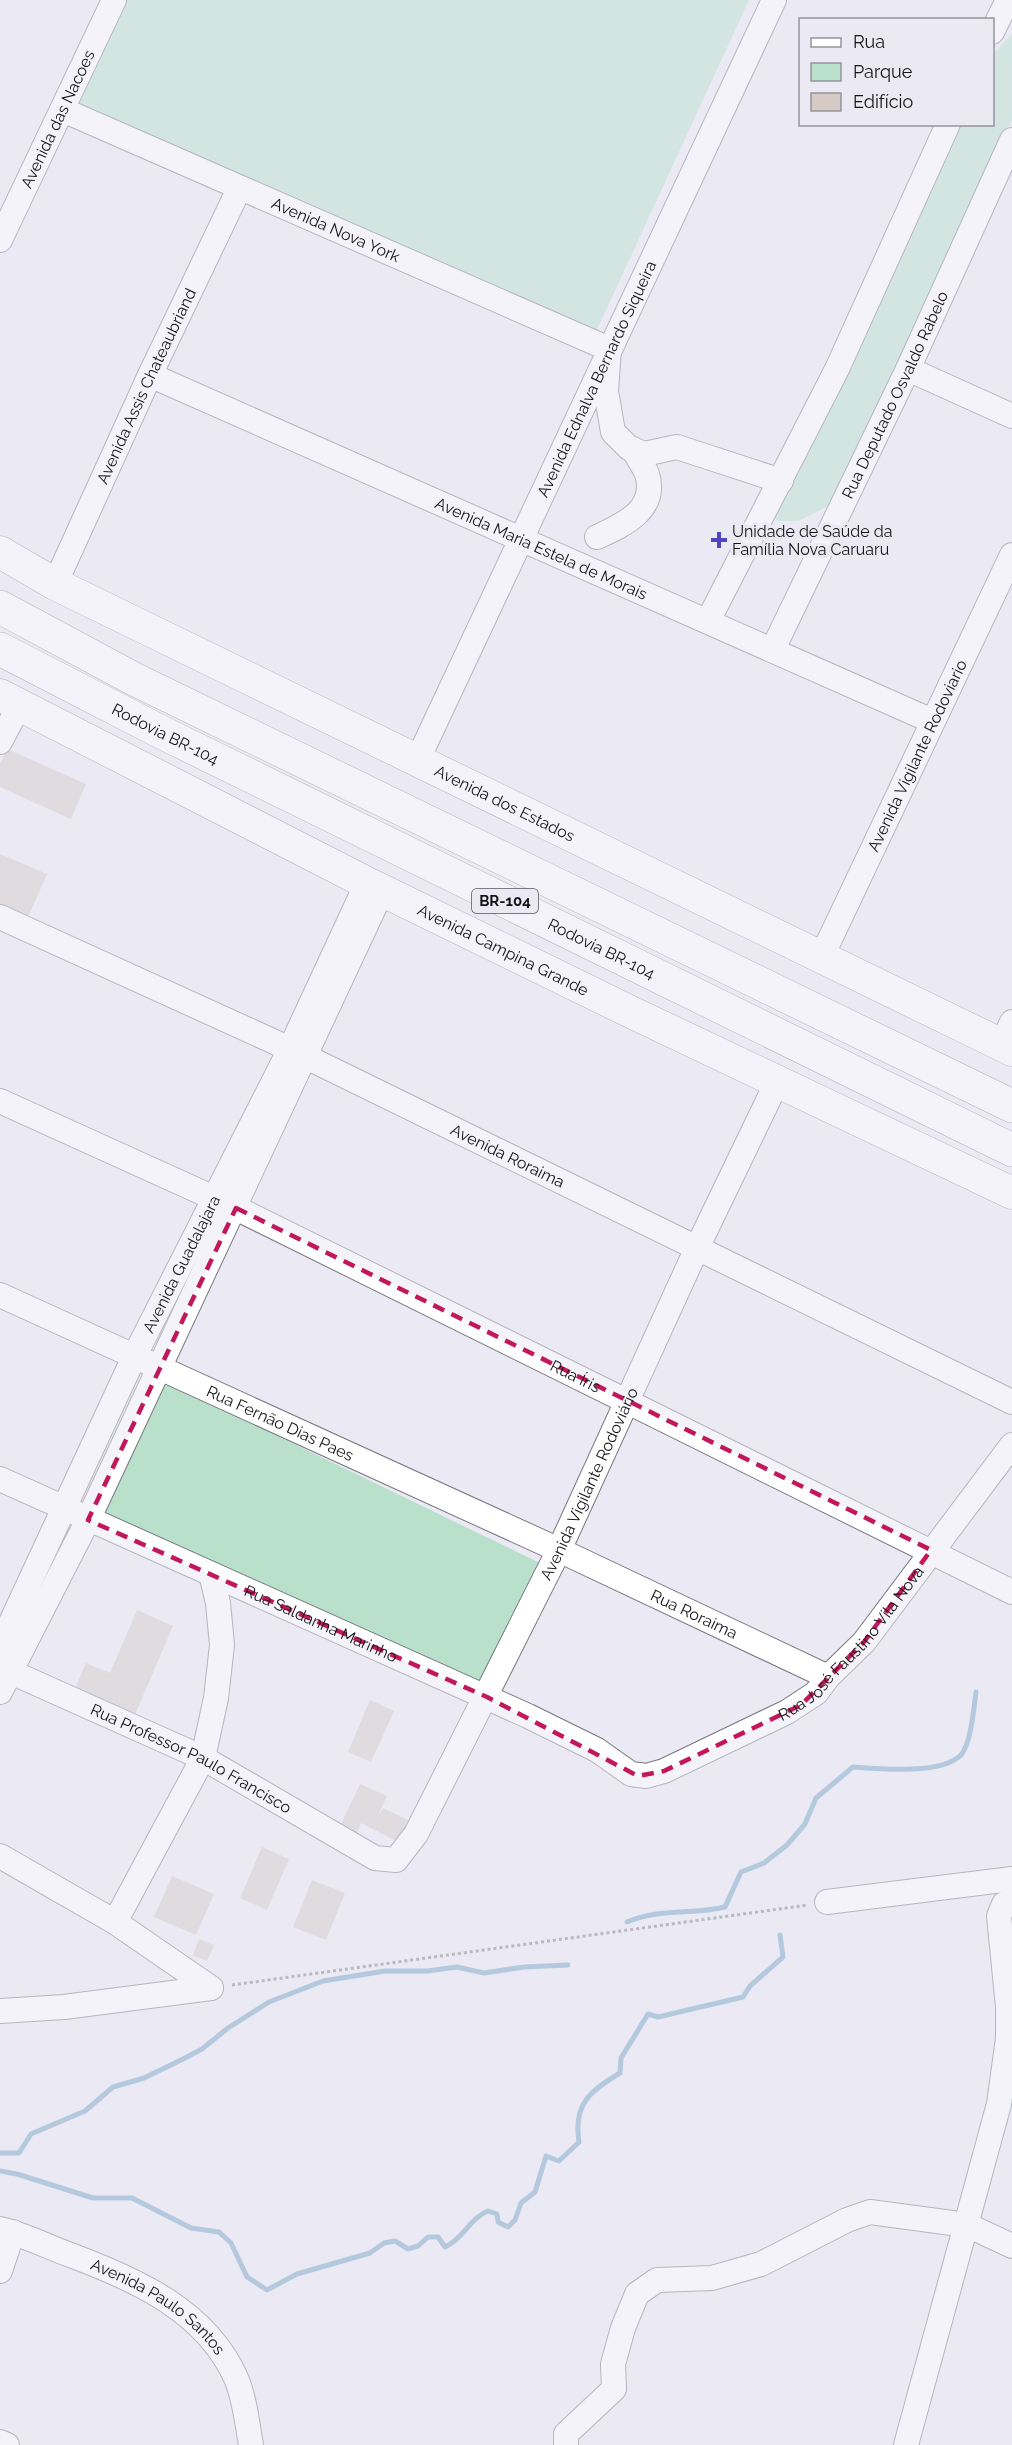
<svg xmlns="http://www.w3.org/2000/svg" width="1012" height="2445" font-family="Raleway,sans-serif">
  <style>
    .green { fill: #b9e0cb }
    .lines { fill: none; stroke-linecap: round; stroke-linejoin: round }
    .stream { stroke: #76a2c4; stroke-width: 5 }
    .building { fill: #d5cbc4 }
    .minor-casing { stroke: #787781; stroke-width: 26 }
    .major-casing { stroke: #787781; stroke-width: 33 }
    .highway-casing { stroke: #787781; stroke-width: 34 }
    .path { stroke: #807f86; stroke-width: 3; stroke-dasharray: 3 3; stroke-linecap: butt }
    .minor { stroke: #fff; stroke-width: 24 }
    .major { stroke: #fff; stroke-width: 32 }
    .highway { stroke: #fff; stroke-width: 33 }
    .marked { fill: none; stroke: #c2185b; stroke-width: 4.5; stroke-dasharray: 12 8; stroke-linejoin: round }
    .poi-dot { fill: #5245bd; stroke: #eae9f4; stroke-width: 2 }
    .labels { text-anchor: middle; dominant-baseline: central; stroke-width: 6; stroke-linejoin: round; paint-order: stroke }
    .shield { fill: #eae9f4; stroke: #545459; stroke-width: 1.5 }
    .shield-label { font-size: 15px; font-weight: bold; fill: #141417 }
    .street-label { font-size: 16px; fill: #141417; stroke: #eae9f4 }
    .poi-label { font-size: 16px; fill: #141417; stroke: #eae9f4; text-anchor: start }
  </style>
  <rect width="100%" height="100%" fill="#eae9f4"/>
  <path class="green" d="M124,0h625l-153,332 -521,-230z
    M1012,34v86l-175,382 -39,19h-20l-8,-8 185,-388 37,-1 1,-70z
    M162,1380l386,187 -68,132 -378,-188z"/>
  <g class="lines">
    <path class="stream" d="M627,1922c32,-14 65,-7 98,-15l16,-35 23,-9 23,-18 18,-21 11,-26 37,-31c26,2 88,8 108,-12 10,-11 13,-48 15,-63
      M0,2153h19l12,-19 54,-23 28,-24 31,-9 39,-19 19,-10 26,-21 41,-26 54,-21 62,-10h42l30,-4 27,6 40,-6 44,-2
      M0,2171l17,3 76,24h39l59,30 28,4 12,11 16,34 20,13 30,-16 73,-21 14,-10 11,-2 13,8 10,-3 10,-9h10l7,10c18,-8 25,-29 43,-36l9,3 1,8 10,5 7,-7 6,-17 14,-11 11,-36 13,5 20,-19c-6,-38 11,-51 41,-69l1,-15 27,-44 10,3 85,-20 7,-11 33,-29 -3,-22"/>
  </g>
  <path class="building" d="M7,749l79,35 -15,35 -71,-32v-23z
    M0,854l47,20 -19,43 -28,-13z
    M137,1610l36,16 -42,98 -60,-26 15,-35 24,10z
    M370,1700l24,11 -23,51 -23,-10z
    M360,1784l27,12 -10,22 6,-10 35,17 -10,22 -47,-24 -5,11 -16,-8z
    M262,1847l27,12 -22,51 -27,-12z
    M172,1876l42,18 -18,41 -42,-18z
    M312,1880l33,13 -19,47 -33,-13z
    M199,1939l15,6 -7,16 -14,-6z"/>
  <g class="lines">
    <defs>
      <g id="minor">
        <path d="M992,32l16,-32"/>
        <path id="s1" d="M63,110l546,239 -3,42 7,41 16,16 15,6 33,-7 104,34"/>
        <path id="s2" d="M0,240l114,-240"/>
        <path d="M908,369l104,47"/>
        <path id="s3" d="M150,375l782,346"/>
        <path d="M597,537c26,-12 61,-27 50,-63 -3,-8 -10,-17 -14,-25"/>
        <path id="s4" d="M55,584l95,-209 89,-186"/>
        <path d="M708,621l129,-252 111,-245"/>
        <path id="s5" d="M773,649l135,-280 104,-229"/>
        <path d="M0,742l19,-36"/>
        <path id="s6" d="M418,759l356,-759"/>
        <path id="s7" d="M0,917l290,132 722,353"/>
        <path id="s8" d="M821,958l191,-403"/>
        <path d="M1001,1045l11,-23"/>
        <path id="s9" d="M0,1101l236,107 776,384"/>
        <path id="s10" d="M0,1295l559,255 269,127"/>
        <path id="s11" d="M0,1479l528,237 69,34 34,24 15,2 18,-5 123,-59 29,-19 12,-16 36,-35 148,-197"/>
        <path id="s12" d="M0,1646l135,-291 155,-306 77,-166"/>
        <path id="s13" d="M0,1667l203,91 172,100 21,2 20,-26 143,-284 138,-302 81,-168"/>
        <path d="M0,1692l88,-172 294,-629"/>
        <path d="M0,1856l115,66 96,66"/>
        <path d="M827,1902l185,-23"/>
        <path d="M115,1922l88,-164 13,-60 6,-53 -4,-42 -7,-29"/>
        <path d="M0,2011l64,-4 147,-19"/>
        <path id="s14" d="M0,2229c25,6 48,18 73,27 64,24 133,55 163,122 9,21 11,45 15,67"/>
        <path d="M0,2271l13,-39"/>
        <path d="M0,2442l7,3"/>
        <path d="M566,2445v-11l48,-45 -1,-25 10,-36 14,-34 20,-14 55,-2 49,-14 86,-44 23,-8 97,13 45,21"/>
        <path d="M906,2445l93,-341 9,-66v-31l-9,-91 5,-12 8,-4"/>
      </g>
      <g id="major">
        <path id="s15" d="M0,552l55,32 957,466"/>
        <path id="s16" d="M0,695l367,188 268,131 377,179"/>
      </g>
      <g id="highway">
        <path d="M0,607l134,72 878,427"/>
        <path id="s17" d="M0,649l161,83 851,418"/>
      </g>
    </defs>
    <use href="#minor" class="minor-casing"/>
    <use href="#major" class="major-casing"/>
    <use href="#highway" class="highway-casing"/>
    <path class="path" d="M232,1985l576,-80"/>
    <use href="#minor" class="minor"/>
    <use href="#major" class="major"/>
    <use href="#highway" class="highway"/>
  </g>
  <path d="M0 0H1012V2445H0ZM236,1208l695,342 -67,92 -63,63 -137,66 -26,5 -151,-79 -399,-177z" fill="#eae9f4" fill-opacity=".55" fill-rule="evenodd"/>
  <path class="marked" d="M236,1208l695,342 -67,92 -63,63 -137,66 -26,5 -151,-79 -399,-177z"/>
  <path class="poi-dot" d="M716 531h6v6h6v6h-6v6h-6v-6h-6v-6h6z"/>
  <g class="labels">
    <rect class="shield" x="472" y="889" width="66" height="24" rx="4.5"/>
    <g class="shield-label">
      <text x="505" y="901">BR-104</text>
    </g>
    <g class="street-label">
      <text stroke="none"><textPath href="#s2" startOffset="134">Avenida das Nacoes</textPath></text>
      <text stroke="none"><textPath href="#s1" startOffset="298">Avenida Nova York</textPath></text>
      <text stroke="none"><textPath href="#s6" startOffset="420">Avenida Ednalva Bernardo Siqueira</textPath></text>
      <text stroke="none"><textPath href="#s4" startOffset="218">Avenida Assis Chateaubriand</textPath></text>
      <text stroke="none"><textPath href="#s5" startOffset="282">Rua Deputado Osvaldo Rabelo</textPath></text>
      <text stroke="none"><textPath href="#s3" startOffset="428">Avenida Maria Estela de Morais</textPath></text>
      <text stroke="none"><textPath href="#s17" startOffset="186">Rodovia BR-104</textPath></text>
      <text stroke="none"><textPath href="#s8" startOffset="224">Avenida Vigilante Rodoviario</textPath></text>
      <text stroke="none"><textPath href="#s15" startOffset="564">Avenida dos Estados</textPath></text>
      <text stroke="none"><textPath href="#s17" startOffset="672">Rodovia BR-104</textPath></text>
      <text stroke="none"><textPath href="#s16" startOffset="564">Avenida Campina Grande</textPath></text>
      <text stroke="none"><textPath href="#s7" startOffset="561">Avenida Roraima</textPath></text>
      <text stroke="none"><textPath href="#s12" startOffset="423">Avenida Guadalajara</textPath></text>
      <text stroke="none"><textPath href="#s9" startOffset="638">Rua Íris</textPath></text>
      <text stroke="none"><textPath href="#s10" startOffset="308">Rua Fernão Dias Paes</textPath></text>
      <text stroke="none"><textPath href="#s13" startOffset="866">Avenida Vigilante Rodoviário</textPath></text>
      <text stroke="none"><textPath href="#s10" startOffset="764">Rua Roraima</textPath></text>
      <text stroke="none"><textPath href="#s11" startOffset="352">Rua Saldanha Marinho</textPath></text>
      <text stroke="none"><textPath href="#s11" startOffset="962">Rua José Faustino Vila Nova</textPath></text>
      <text stroke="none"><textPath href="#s13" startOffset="212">Rua Professor Paulo Francisco</textPath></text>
      <text stroke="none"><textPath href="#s14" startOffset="178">Avenida Paulo Santos</textPath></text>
    </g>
    <g class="poi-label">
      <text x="732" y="531">Unidade de Saúde da<tspan x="732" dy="18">Família Nova Caruaru</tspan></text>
    </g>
  </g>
  <rect x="799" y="18" width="195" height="108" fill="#eae9f4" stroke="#94949c" stroke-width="1.5"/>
  <rect x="811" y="38" width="30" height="9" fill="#ffffff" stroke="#94949c" stroke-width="1.5"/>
  <text x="853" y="48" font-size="18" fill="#141417">Rua</text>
  <rect x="811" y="63" width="30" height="18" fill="#b9e0cb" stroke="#94949c" stroke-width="1.5"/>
  <text x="853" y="78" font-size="18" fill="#141417">Parque</text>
  <rect x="811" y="93" width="30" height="18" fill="#d5cbc4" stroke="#94949c" stroke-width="1.5"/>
  <text x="853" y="108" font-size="18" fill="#141417">Edifício</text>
</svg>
